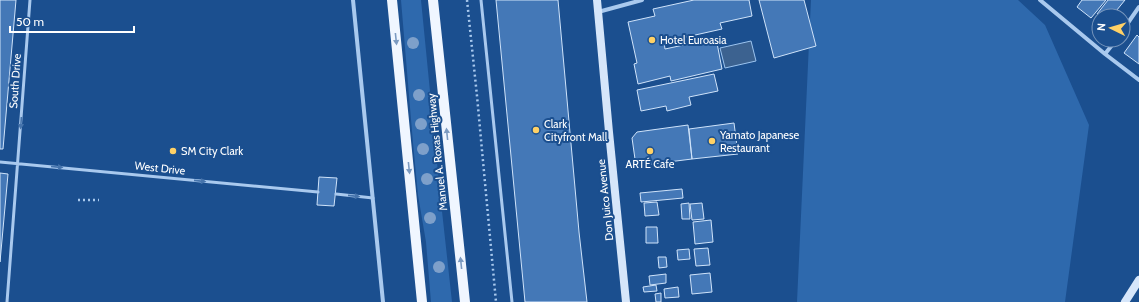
<svg xmlns="http://www.w3.org/2000/svg" width="1139" height="302" font-family="Cabin,sans-serif">
  <style>
    .green { fill: #2e69ad }
    .water { fill: #3c6290; stroke: #9cc4f0 }
    .building { fill: #4478b7; stroke: #cfe3fa }
    .lines { fill: none; stroke-linecap: round; stroke-linejoin: round }
    .path { stroke: #a9c9ee; stroke-width: 2.5; stroke-dasharray: 2 3; stroke-linecap: butt }
    .lane { stroke: #a9c9ee; stroke-width: 3 }
    .street { stroke: #a9c9ee; stroke-width: 4 }
    .secondary { stroke: #d6e6fa; stroke-width: 8 }
    .primary { stroke: #f0f6ff; stroke-width: 10 }
    .tree { fill: #7ea0ca }
    .oneway { fill: #7b9ac1 }
    .oneway2 { fill: #4674ac }
    .poi-dot { fill: #ffd166; stroke: #1b4f8f; stroke-width: 1.5 }
    .labels { text-anchor: middle; dominant-baseline: central; stroke-width: 4; stroke-linejoin: round; paint-order: stroke }
    .poi-label { font-size: 11px; fill: #fff; stroke: #1b4f8f; text-anchor: start }
    .street-label { font-size: 11px; fill: #fff; stroke: #1b4f8f }
  </style>
  <rect width="100%" height="100%" fill="#1b4f8f"/>
  <path class="green" d="M401,0h20l19,193 12,109h-21l-5,-60 -8,-47 -5,-52z
    M811,0h207l27,25 44,100 -24,177h-268z"/>
  <path class="water" d="M751,41l5,20 -31,7 -5,-20z"/>
  <path class="building" d="M0,0h16l-13,149h-3z
    M496,0h62l21,232 8,70h-62z
    M694,0h55l3,16 -32,7 2,6 -58,13 1,7 51,-11 6,31 -51,12 -1,-5 -32,8 -4,-20 3,-1 -9,-41 27,-6 -2,-7z
    M759,0h45l12,46 -42,12z
    M1082,0h24l-15,18 -14,-11z
    M1108,0h17l-13,16h-12l-3,-2z
    M1137,35l2,2v27l-15,-11z
    M714,74l4,17 -29,6 2,8 -24,6 -1,-5 -25,5 -4,-21z
    M734,123l4,31 -46,5 -3,-30z
    M688,125l4,34 -56,7 -4,-28 5,-6z
    M0,173l8,1 -8,88z
    M319,177l18,1 -3,28 -17,-1z
    M682,189l1,9 -42,4 -1,-9z
    M657,202l2,13 -14,1 -1,-13z
    M689,203l1,16h-8l-1,-15z
    M702,203l2,16 -12,1 -2,-16z
    M711,220l2,22 -18,2 -2,-22z
    M646,227h11l1,16h-12z
    M708,248l2,17 -14,1 -2,-17z
    M689,249l1,10 -12,1 -1,-10z
    M658,257h8l1,10 -8,1z
    M710,273l2,19 -20,2 -2,-19z
    M666,274v9l-16,2 -1,-9z
    M656,285l1,6 -13,1 -1,-5z
    M678,287l1,10 -14,1 -1,-9z
    M661,293v9h-5l-1,-8z"/>
  <g class="lines">
    <path class="path" d="M467,0l10,96 19,206
      M78,200h21"/>
    <path class="lane" d="M481,0l31,302
      M0,162l318,30
      M336,194l37,4
      M7,302l23,-302"/>
    <path class="street" d="M353,0l30,302
      M1040,0l65,54 34,26
      M598,12l44,-12
      M1123,30l16,-23
      M1105,54l11,-14"/>
    <path class="secondary" d="M597,0l12,132 17,170
      M1125,302l14,-22"/>
    <path class="primary" d="M392,0l30,302
      M433,0l32,302"/>
  </g>
  <g class="tree">
    <circle cx="413" cy="43" r="6"/>
    <circle cx="419" cy="95" r="6"/>
    <circle cx="421" cy="124" r="6"/>
    <circle cx="423" cy="149" r="6"/>
    <circle cx="427" cy="179" r="6"/>
    <circle cx="430" cy="218" r="6"/>
    <circle cx="439" cy="267" r="6"/>
  </g>
  <defs><path id="oneway-solid" d="M-6-.8H1V-3.2L6.5 0L1 3.2V.8H-6Z"/></defs>
  <g class="oneway">
    <use href="#oneway-solid" transform="translate(396 39) rotate(84)"/>
    <use href="#oneway-solid" transform="translate(447 134) rotate(-96)"/>
    <use href="#oneway-solid" transform="translate(409 168) rotate(84)"/>
    <use href="#oneway-solid" transform="translate(461 263) rotate(-96)"/>
  </g>
  <g class="oneway2">
    <use href="#oneway-solid" transform="translate(21 123) rotate(94)"/>
    <use href="#oneway-solid" transform="translate(57 167) rotate(5)"/>
    <use href="#oneway-solid" transform="translate(200 181) rotate(6)"/>
    <use href="#oneway-solid" transform="translate(354 196) rotate(6)"/>
  </g>
  <g class="poi-dot">
    <circle cx="652" cy="40" r="4"/>
    <circle cx="536" cy="130" r="4"/>
    <circle cx="712" cy="141" r="4"/>
    <circle cx="173" cy="151" r="4"/>
    <circle cx="650" cy="151" r="4"/>
  </g>
  <g class="labels">
    <g class="poi-label">
      <text x="660" y="40">Hotel Euroasia</text>
      <text x="544" y="124">Clark<tspan x="544" dy="13">Cityfront Mall</tspan></text>
      <text x="720" y="135">Yamato Japanese<tspan x="720" dy="13">Restaurant</tspan></text>
      <text x="181" y="151">SM City Clark</text>
      <text x="650" y="164" text-anchor="middle">ARTÉ Cafe</text>
    </g>
    <g class="street-label">
      <text transform="translate(15 81) rotate(-86)">South Drive</text>
      <text transform="translate(437 152) rotate(-96)">Manuel A. Roxas Highway</text>
      <text transform="translate(160 168) rotate(6)">West Drive</text>
      <text transform="translate(605 200) rotate(-96)">Don Juico Avenue</text>
    </g>
  </g>
  <g transform="translate(1111 28) rotate(275)"><circle r="19" fill="#1b4f8f" stroke="#7695bc"/>
  <path d="M0-3L7 15L0 10L-7 15Z" fill="#ffd166"/>
  <text y="-6" font-size="11" font-weight="bold" text-anchor="middle" fill="#ffffff">N</text>
  </g>
  <path d="M10 26v6h124v-6" fill="none" stroke="#ffffff" stroke-width="2"/>
  <text x="16" y="26" font-size="12" fill="#ffffff" stroke="#1b4f8f" stroke-width="3" paint-order="stroke">50 m</text>
</svg>
